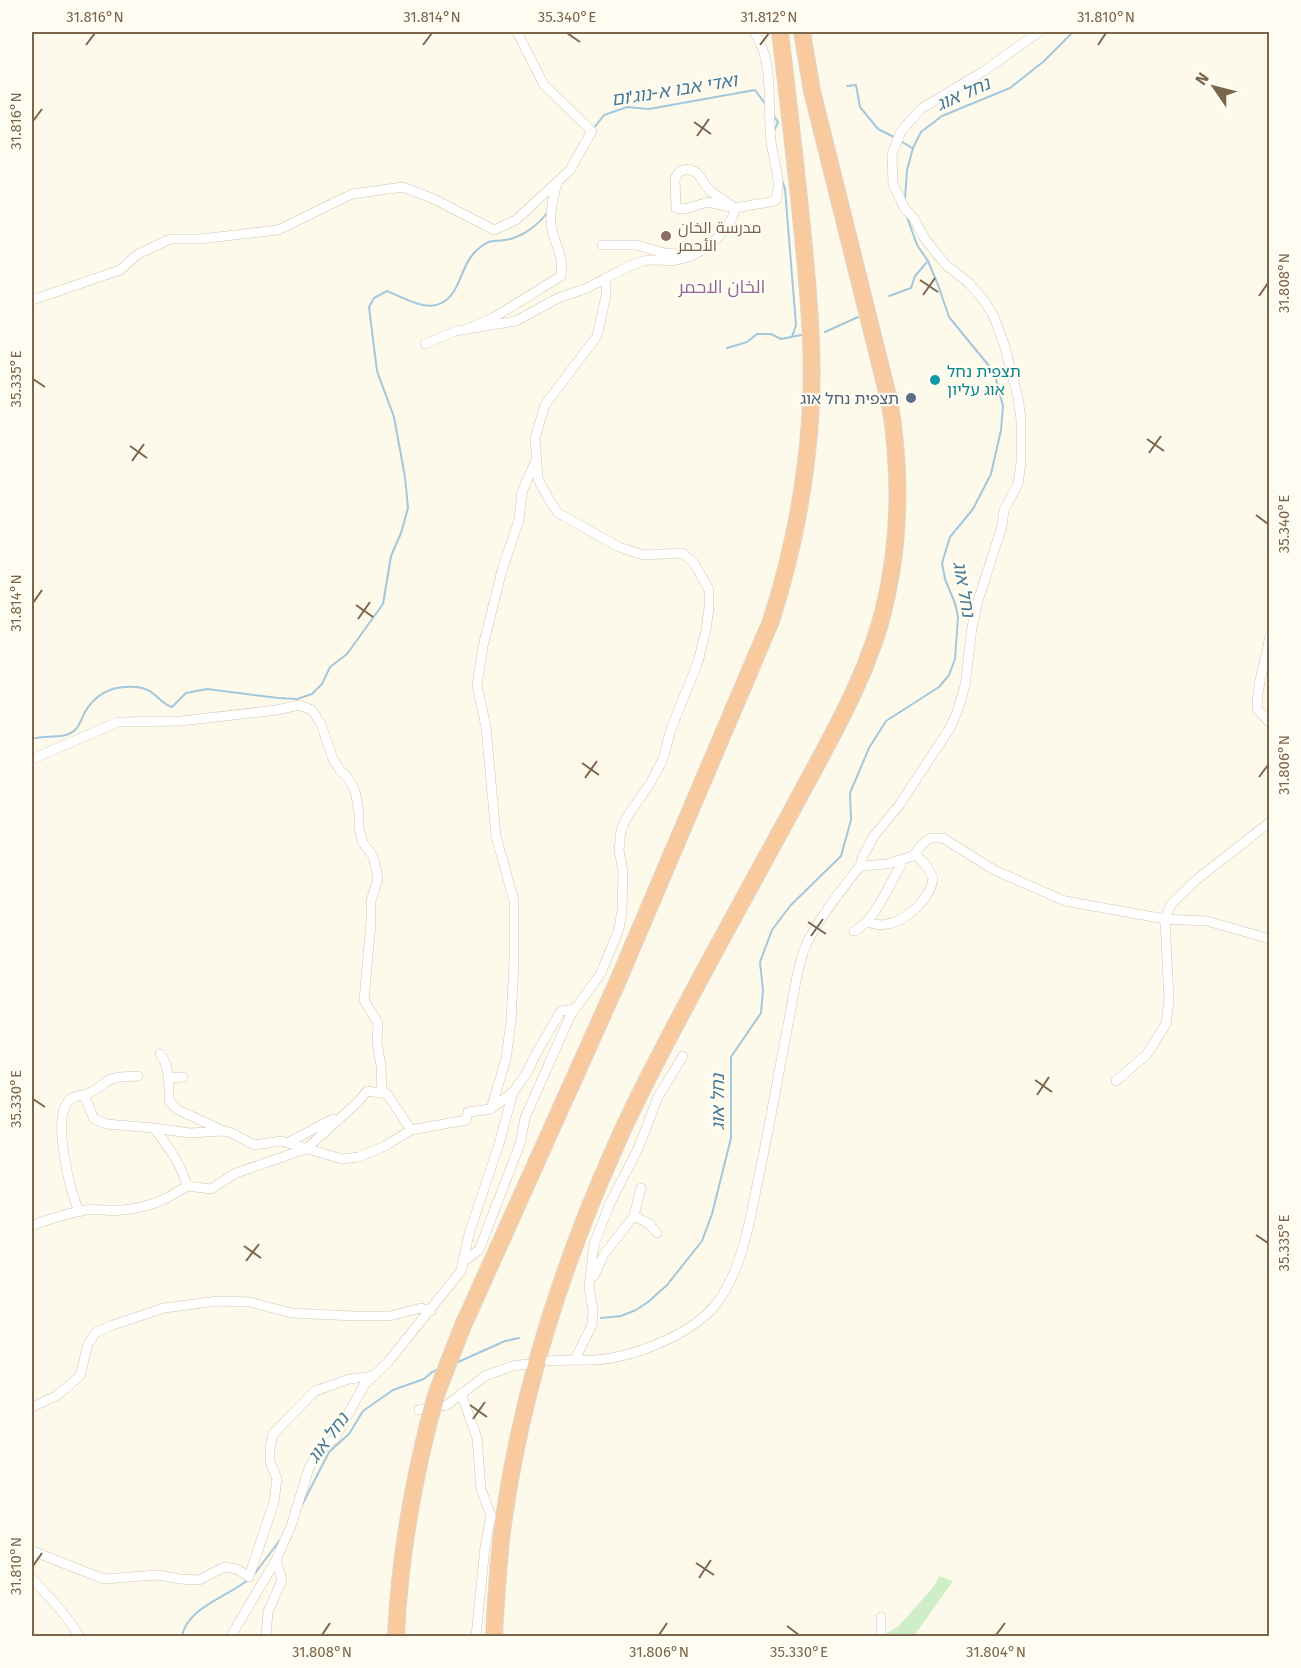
<svg xmlns="http://www.w3.org/2000/svg" width="1301" height="1668" font-family="'Fira Sans',Cairo,'Noto Sans Hebrew',sans-serif">
  <style>
    .green { fill: #cfedc7 }
    .lines { fill: none; stroke-linecap: round; stroke-linejoin: round }
    .stream { stroke: #a3c7dc; stroke-width: 2 }
    .street-casing { stroke: #d2c5af; stroke-width: 10 }
    .highway-casing { stroke: #ddd7d0; stroke-width: 18 }
    .street { stroke: #fff; stroke-width: 9 }
    .highway { stroke: #faca9f; stroke-width: 16 }
    .highway-bridge-casing { stroke: #ddd7d0; stroke-width: 18; stroke-linecap: butt }
    .highway-bridge { stroke: #faca9f; stroke-width: 16 }
    .ticks { fill: none; stroke: #7b664b; stroke-width: 2 }
    .education-dot { fill: #8d6e63; stroke: #fffdf2; stroke-width: 2 }
    .culture-dot { fill: #0f9aa8; stroke: #fffdf2; stroke-width: 2 }
    .service-dot { fill: #5c6f8a; stroke: #fffdf2; stroke-width: 2 }
    .labels { text-anchor: middle; dominant-baseline: central; stroke-width: 4.5; stroke-linejoin: round; paint-order: stroke }
    .education-label { font-size: 16px; fill: #785e54; stroke: #fffdf2; text-anchor: start }
    .culture-label { font-size: 16px; fill: #0d838f; stroke: #fffdf2; text-anchor: start }
    .service-label { font-size: 16px; fill: #4e5e75; stroke: #fffdf2; text-anchor: end }
    .water-label { font-size: 18px; font-style: italic; fill: #467897; stroke: #fffdf2 }
    .neighbourhood-label { font-size: 18px; fill: #906497; stroke: #fffdf2 }
    .neatline { fill: none; stroke: #7b664b; stroke-width: 2 }
    .ticks-label { font-size: 15px; text-anchor: middle; fill: #7b664b }
  </style>
  <rect width="100%" height="100%" fill="#fefaeb"/>
  <path class="green" d="M939,1576l14,5 -39,55h-29v-2l13,-7 37,-42z"/>
  <g class="lines">
    <path class="stream" d="M847,86l9,-1 4,22 18,22 16,8
      M773,115l5,7 -4,9
      M594,128l10,-13 23,-8 22,2 106,-19 11,15
      M899,140l13,8
      M782,180l3,9 11,136 -4,12
      M905,200l2,-30 6,-22 8,-16 21,-16 68,-28 33,-26 30,-30
      M889,296l22,-8 4,-12 12,-14
      M825,332l33,-15
      M727,348l20,-6 10,-8h14l10,5 20,-4
      M32,739c14,-5 32,2 44,-10 4,-4 6,-12 9,-17 11,-19 29,-27 51,-25 21,2 21,15 36,20l14,-14 21,-4 71,9 19,1 15,-5 10,-10 8,-17 17,-13 36,-50 8,-48 10,-23 7,-25 -3,-31 -11,-60 -17,-46 -8,-64 5,-9 13,-7c13,5 35,18 49,14 25,-6 23,-39 40,-54 13,-12 13,-9 29,-11 16,-2 32,-14 42,-27
      M601,1318l20,-2 15,-6 12,-8 19,-17 35,-44 10,-27 19,-76v-81l30,-44 2,-22 -3,-29 12,-32 18,-24 51,-50 10,-36 -1,-27 19,-45 17,-27 53,-34 10,-12 6,-16 3,-42 -3,-14 -10,-24 -3,-16 8,-26 23,-28 18,-35 10,-44 2,-24 -9,-34 -45,-55 -11,-32 -10,-24 -11,-16 -10,-28
      M456,1363l49,-22 14,-3
      M302,1505l27,-53 20,-18 14,-23 30,-21 31,-11 8,-7 8,-3
      M253,1576l27,-36
      M182,1636c5,-28 46,-40 66,-56"/>
    <defs>
      <path id="street" d="M602,245h34l29,8 23,2
        M32,300l88,-30 18,-16 32,-15h30l78,-9 74,-36 51,-7 31,12 60,31 22,-10 54,-50 22,-39 -48,-46 -27,-53
        M467,329l26,-11 68,-42c3,-25 -7,-30 -10,-51 -1,-14 2,-28 6,-42
        M425,344l31,-13 60,-10 42,-23 29,-10 19,-10
        M1270,635c-4,26 -13,46 -13,74l13,14
        M32,759l86,-37 63,-1 96,-11 22,-5 13,5 9,14 12,35 7,11 8,8 7,13 4,21v16l4,15 10,13 5,22 -7,23v21l-7,78 14,23 -1,20 4,23 1,27
        M860,866l3,-10 11,-20 26,-32 50,-76 7,-16 8,-26 7,-59 6,-26 24,-75 2,-16 14,-26 3,-22v-43l-3,-21 -13,-51 -11,-30 -9,-15 -16,-19 -23,-18 -21,-26 -12,-22 -8,-8 -12,-25 -1,-30 9,-23 21,-23 62,-37 55,-39
        M867,921c24,15 64,-18 66,-43l-7,-13 -11,-11
        M854,931c21,-9 35,-47 47,-66v-5
        M160,1054c10,12 9,32 9,47l9,9 44,20
        M169,1078l14,-1
        M1116,1081l31,-27 19,-30 3,-24 -4,-81 6,-15 25,-24 74,-58
        M84,1095l10,24 12,5 48,4c14,19 27,35 33,58
        M491,1109l15,-50 5,-38 3,-60v-60l-18,-65 -10,-109 -9,-42 6,-39 19,-76 17,-50 3,-28 13,-30
        M154,1128l36,5 34,-2 8,2 22,12 27,-4 61,18 17,-2 26,-11 26,-16
        M287,1143l46,-24
        M79,1212c-9,-22 -26,-89 -12,-109 5,-9 16,-6 24,-11 9,-4 14,-12 24,-14 7,-2 16,-1 23,-2
        M634,1216l14,7 9,10
        M32,1226c9,-5 42,-14 53,-16 12,-2 25,2 37,0 25,-2 44,-10 65,-24l24,3 25,-16 70,-24 52,-47 9,-11 20,3 24,36 55,-10 2,-8 23,-3 22,-17
        M463,1262l16,-12 41,-106 5,-26 46,-104 29,-39 19,-46 3,-19 1,-38 -4,-22 2,-20 6,-13 24,-35 12,-23 8,-30 27,-67 8,-32 3,-22v-18l-15,-27 -12,-10 -39,2 -24,-8 -61,-34 -7,-10 -13,-24 -3,-41 10,-33 52,-69 9,-40v-18c12,-6 25,-14 38,-17 10,-3 22,1 32,-1 25,-3 55,-29 59,-52l-25,-17 -13,-18 -8,-4 -9,2 -5,7 1,30 9,1 23,-7 27,6 40,-7c8,-18 -2,-41 -4,-60 -4,-35 4,-79 -17,-109
        M594,1276l10,-22 30,-38 7,-28
        M575,1359l17,-34 1,-14 -4,-25 5,-42 17,-43 27,-52 20,-52 25,-41
        M549,1361c16,-1 31,-1 46,-1 35,-2 86,-22 112,-46 32,-30 42,-88 50,-129 12,-55 21,-110 32,-165 4,-22 7,-45 14,-67 8,-25 40,-65 57,-87l27,-2 26,-8 10,-13 8,-5h12l51,32 71,31 100,18 42,2 63,18
        M461,1393l16,45 4,51 10,27 -6,31 -9,89
        M32,1407l24,-11 24,-20 8,-32 8,-12 17,-7 51,-17 54,-7 32,1 41,11 63,3h36l31,-8 10,3
        M419,1410l28,-5 38,-29 27,-10 16,-2
        M32,1551l72,28 53,-4 23,4 19,1 25,-13 13,2 12,8 25,-75 3,-23 -7,-17v-15l3,-13 42,-43 34,-12 25,-3
        M32,1579c17,17 35,36 47,57
        M231,1636l45,-76 15,-34 18,-58 10,-17 16,-13 29,-53 24,-23 73,-91 8,-37 31,-93 13,-49 13,-18 11,-22 24,-41 14,-2
        M266,1636l2,-24 14,-32 -6,-20
        M881,1636v-19"/>
      <path id="highway" d="M462,1328l155,-345 154,-362c21,-65 34,-131 39,-200 4,-54 0,-109 -5,-163 -7,-76 -16,-151 -25,-226
        M396,1636c3,-71 15,-142 32,-211
        M494,1636c2,-37 4,-74 9,-112 18,-129 59,-259 113,-379 20,-46 44,-91 68,-136 35,-66 71,-131 107,-197 32,-60 68,-120 88,-185 21,-73 23,-149 11,-223l-78,-313 -10,-59"/>
    </defs>
    <use href="#street" class="street-casing"/>
    <use href="#highway" class="highway-casing"/>
    <use href="#street" class="street"/>
    <use href="#highway" class="highway"/>
    <defs>
      <path id="highway-bridge" d="M428,1425l9,-33 25,-64"/>
    </defs>
    <use href="#highway-bridge" class="highway-bridge-casing"/>
    <use href="#highway-bridge" class="highway-bridge"/>
  </g>
  <path class="ticks" d="M567,33l13,9M86,45l9,-12M423,45l9,-12M760,45l9,-12M1098,45l8,-12M33,121l9,-12M694,122l17,12M697,136l12,-17M920,280l18,12M923,295l12,-17M1259,296l9,-13M33,379l12,8M1147,439l17,12M130,446l17,12M1149,453l12,-17M132,461l12,-17M1256,515l12,9M33,603l9,-13M356,605l17,12M358,619l12,-17M582,763l17,12M1259,777l9,-12M585,778l12,-17M808,922l18,12M811,936l12,-17M1035,1080l17,12M1037,1095l12,-18M33,1099l12,8M1256,1235l12,8M244,1246l17,12M246,1261l13,-17M470,1405l17,12M473,1419l12,-17M696,1563l18,12M33,1566l9,-13M699,1578l12,-18M787,1626l12,9M322,1635l8,-12M659,1635l8,-12M996,1635l9,-12"/>
  <circle class="education-dot" cx="666" cy="236" r="6"/>
  <circle class="culture-dot" cx="935" cy="380" r="6"/>
  <circle class="service-dot" cx="911" cy="398" r="6"/>
  <g class="labels">
    <g class="education-label">
      <text x="678" y="227">مدرسة الخان<tspan x="678" dy="18">الأحمر</tspan></text>
    </g>
    <g class="culture-label">
      <text x="947" y="371">תצפית נחל<tspan x="947" dy="18">אוג עליון</tspan></text>
    </g>
    <g class="service-label">
      <text x="899" y="398">תצפית נחל אוג</text>
    </g>
    <g class="water-label">
      <text transform="translate(674 90) rotate(-9)">ואדי אבו א-נוג'ום</text>
      <text transform="translate(963 94) rotate(-24)">נחל אוג</text>
      <text transform="translate(964 589) rotate(80)">נחל אוג</text>
      <text transform="translate(718 1102) rotate(-90)">נחל אוג</text>
      <text transform="translate(328 1438) rotate(-54)">נחל אוג</text>
    </g>
    <g class="neighbourhood-label">
      <text x="722" y="287">الخان الاحمر</text>
    </g>
  </g>
  <rect width="1301" height="1668" fill="none" stroke="#fffdf2" stroke-width="66"/>
  <g transform="translate(1214 87) rotate(305)" stroke="#fffdf2" stroke-width="4.5" paint-order="stroke">
  <path d="M0-4.5L10 22L0 15L-10 22Z" fill="#7b664b"/>
  <text y="-9" font-size="16" font-weight="bold" text-anchor="middle" fill="#7b664b">N</text>
  </g>
  <rect x="33" y="33" width="1235" height="1602" class="neatline"/>
  <g class="ticks-label">
    <text x="95" y="22">31.816°N</text>
    <text x="432" y="22">31.814°N</text>
    <text x="567" y="22">35.340°E</text>
    <text x="769" y="22">31.812°N</text>
    <text x="1106" y="22">31.810°N</text>
    <text transform="translate(16 121) rotate(-90)" y="5">31.816°N</text>
    <text transform="translate(1284 283) rotate(-90)" y="5">31.808°N</text>
    <text transform="translate(16 379) rotate(-90)" y="5">35.335°E</text>
    <text transform="translate(1284 524) rotate(-90)" y="5">35.340°E</text>
    <text transform="translate(16 603) rotate(-90)" y="5">31.814°N</text>
    <text transform="translate(1284 765) rotate(-90)" y="5">31.806°N</text>
    <text transform="translate(16 1099) rotate(-90)" y="5">35.330°E</text>
    <text transform="translate(1284 1243) rotate(-90)" y="5">35.335°E</text>
    <text transform="translate(16 1566) rotate(-90)" y="5">31.810°N</text>
    <text x="322" y="1657">31.808°N</text>
    <text x="659" y="1657">31.806°N</text>
    <text x="799" y="1657">35.330°E</text>
    <text x="996" y="1657">31.804°N</text>
  </g>
</svg>
